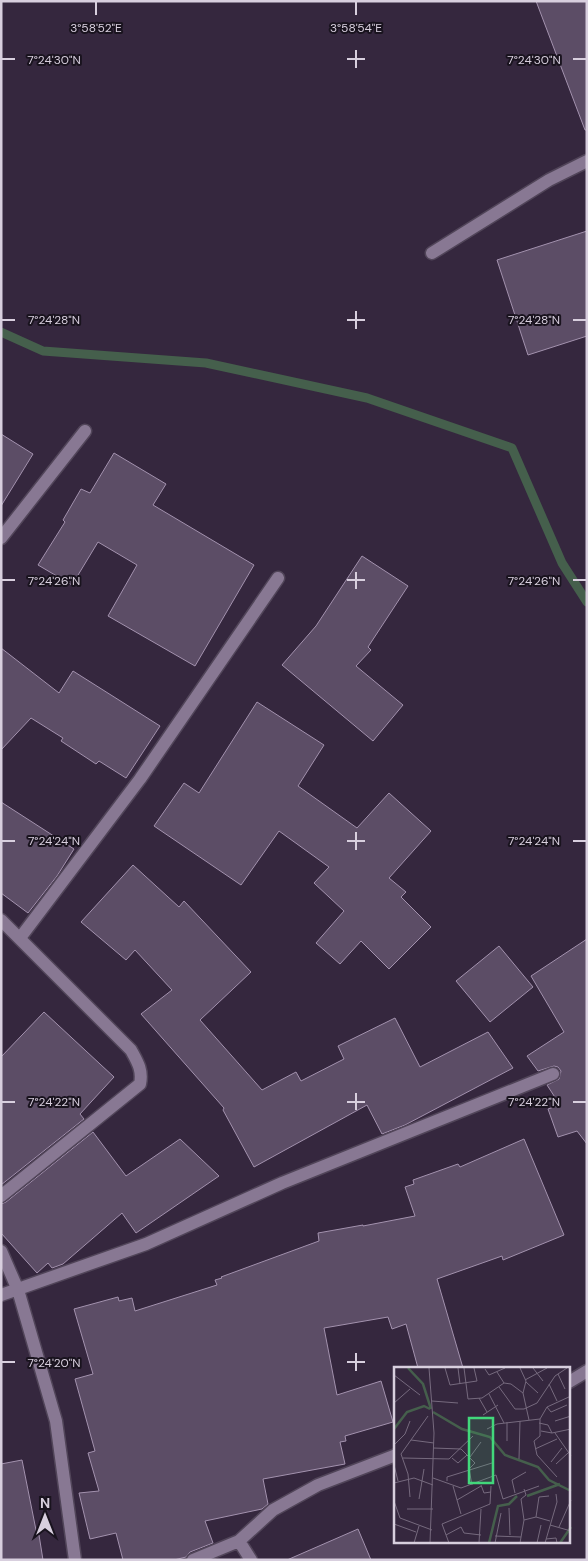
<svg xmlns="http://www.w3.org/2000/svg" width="588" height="1561" font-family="'DM Sans',sans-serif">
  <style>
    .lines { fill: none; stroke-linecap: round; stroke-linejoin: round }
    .stream { stroke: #455f4c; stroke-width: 9 }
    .building { fill: #5c4d66; stroke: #a392ae }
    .minor-casing { stroke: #514559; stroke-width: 15 }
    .minor { stroke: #887893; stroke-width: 12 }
    .ticks { fill: none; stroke: #d8cfde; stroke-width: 2 }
    .inset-river { fill: none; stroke: #455f4c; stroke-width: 2.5 }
    .inset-road { fill: none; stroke: #766a7e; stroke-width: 1 }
    .view { fill: #42d77b; fill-opacity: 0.15; stroke: #42d77b; stroke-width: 2.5 }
    .inset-edge { fill: none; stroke: #d8cfde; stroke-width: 2.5 }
    .ticks-label { font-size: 12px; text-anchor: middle; fill: #d8cfde; stroke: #19131e; stroke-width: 4; stroke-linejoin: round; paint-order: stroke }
  </style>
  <rect width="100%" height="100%" fill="#35273e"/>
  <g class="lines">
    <path class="stream" d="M1,332l42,19 163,12 161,35 145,50 50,115 25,39"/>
  </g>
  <path class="building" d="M536,1h51v129h-2z
    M587,231v105l-59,19 -31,-95z
    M1,434l32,20 -32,52z
    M114,453l52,31 -13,21 101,60 -59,101 -87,-50 29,-51 -39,-23 -26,43 -34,-20 27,-43 -2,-2 18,-31 9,4z
    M362,556l46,30 -40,61 3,3 -15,16 47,39 -30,36 -91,-76 34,-39z
    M1,648l58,45 14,-22 87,55 -34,52 -27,-17 -3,3 -35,-23 2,-3 -32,-20 -30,32z
    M257,702l67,43 -26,41 59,42 32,-35 42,38 -42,47 17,14 -5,5 30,30 -42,42 -28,-28 -21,23 -24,-21 28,-32 -30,-28 15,-16 -50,-36 -38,54 -87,-59 30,-43 15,10z
    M1,802l73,47 -17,27 -29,37 -27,-20z
    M133,865l46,42 5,-6 67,71 -51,48 62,70 34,-18 5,9 43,-22 -6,-13 57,-28 25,49 68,-35 25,36 -108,57 -23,9 -15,-29 -113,62 -31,-57 1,-2 -83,-94 31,-24 -37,-40 -9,10 -45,-38z
    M587,939v205l-10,-13 -19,6 -10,-28 12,-4 -13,-20 12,-6 2,-8 -3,-4 -4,-1 -16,5 -11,-15 37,-24 -33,-56z
    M499,946l34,41 -43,35 -34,-41z
    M44,1012l70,65 -34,37 4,5 -83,66v-128z
    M93,1132l33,44 54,-37 39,37 -83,57 -14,-20 -59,51 -11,4 -4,-5 -11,10 -36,-40v-29l5,-2z
    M524,1139l40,96 -61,25 -1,-4 -65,23 26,89h-45l-12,-44 -14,5 -4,-12 -64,11 13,67 44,-14 12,41 -48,14 1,5 -6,1 5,22 -82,15 5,25 -6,5 -57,12 8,22 -23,9 -4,5 -12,3h-51l-7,-27 -26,6 -11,-46 20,-2 -11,-38 7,-2 -20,-72 18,-5 -19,-65 44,-12 1,4 13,-3 3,13 82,-26 -2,-5 7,-2 -1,-1 98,-36 -1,-8 45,-8v1l52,-10 -10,-29 9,-3 -1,-4 45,-16 2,3z
    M22,1460l15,75h2l4,25h-42v-96z
    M358,1529l13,31h-84z"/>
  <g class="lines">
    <defs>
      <path id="minor" d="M432,253l117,-73 38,-19
        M1,538l84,-107
        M1,920l130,130c6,11 12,20 9,34l-139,112
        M20,938l120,-159 138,-201
        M1,1251l17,39 38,131 19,139
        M1,1295l145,-51 136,-61 271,-109
        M569,1382l18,-11
        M239,1541l12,19
        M193,1560l46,-19 34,-31 45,-25 78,-30"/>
    </defs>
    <use href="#minor" class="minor-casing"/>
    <use href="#minor" class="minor"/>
  </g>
  <path class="ticks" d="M96,2v13M356,2v13M356,50v18M2,59h13M347,59h18M573,59h13M356,311v18M2,320h13M347,320h18M573,320h13M356,572v17M2,580h13M347,580h18M573,580h13M356,832v18M2,841h13M347,841h18M573,841h13M356,1093v17M2,1102h13M347,1102h18M573,1102h13M356,1353v18M2,1362h13M347,1362h18"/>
  <g transform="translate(394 1367)">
    <rect width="176" height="176" fill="#35273e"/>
    <path class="inset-river" d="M14,1l15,16 8,25M39,45l29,17 28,8 15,18 33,12 11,13 22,11M0,62l13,-17 17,-6 6,3M133,129l33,-12M95,176l9,-37 11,-2 8,-8M166,176l11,-16"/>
    <path class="inset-road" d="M35,1l5,65 -4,110M51,1l5,17 27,-4 -3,-13M64,1l2,16M70,1l4,31 14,-1 22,-15M126,1l6,13 -3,12 6,27M139,1l10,13M91,2l4,6 16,-7M103,5l7,11 7,1 12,9M164,7l7,15M0,8l26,20M131,13l22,-12M132,15l12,11M155,17l8,17M105,20l16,22h9l13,-6 18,-27 12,-8M95,27l15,29M85,31l8,14M38,34l26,2M0,36l16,-14M153,40l4,5 16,-7M89,48l15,-10M161,54l16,-5M113,55v19M145,56l9,2 4,8M93,62l10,-5 43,-5M147,64l11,2 19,-4M161,66l16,23M17,73l23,3M0,78l11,-11 5,-13M39,81l28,1 14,14 -6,6 3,16M141,82l22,-10M76,90l11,-15M9,91l46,1 24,-23M58,91l6,5 9,-8M125,92l1,-38M157,95l11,-14M162,97l12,-11M0,98l4,16M163,110l-20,-22 -3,-14 6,-5v-17l7,-12 24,-11M39,111l28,10 35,-13 7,24 36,-13M53,114v-4l45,-14M0,116l20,-5 19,7M87,118l3,8 7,-1M59,119l8,28M121,126l-3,-13 14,-8M16,130l-2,-23 -7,-20 27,-38M25,132l5,-30M63,133l24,-14M0,134l6,17 32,12M115,141l1,27M13,142h26M142,150l3,-20 10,-1M130,153l12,-3 14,4M0,157l22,8M156,158l21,6M165,160l12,-27M52,168l15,-8 3,6 17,2M101,169l26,1M152,172l10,-1 1,5M20,176l5,-17M55,176l-7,-19 48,-20 1,-18M85,176l2,-34M101,176l6,-30M126,176l4,-23 -3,-21 5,-4 -2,-6M143,176l4,-18M151,176l12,-41 -1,-8"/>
    <path class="view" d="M75,51h24v65h-24z"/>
    <rect width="176" height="176" class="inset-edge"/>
  </g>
  <g class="ticks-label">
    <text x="96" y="32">3°58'52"E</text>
    <text x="356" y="32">3°58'54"E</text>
    <text x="54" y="64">7°24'30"N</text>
    <text x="534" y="64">7°24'30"N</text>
    <text x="54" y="324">7°24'28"N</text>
    <text x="534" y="324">7°24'28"N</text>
    <text x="54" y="585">7°24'26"N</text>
    <text x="534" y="585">7°24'26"N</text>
    <text x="54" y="845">7°24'24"N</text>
    <text x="534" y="845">7°24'24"N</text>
    <text x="54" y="1106">7°24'22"N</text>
    <text x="534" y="1106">7°24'22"N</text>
    <text x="54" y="1367">7°24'20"N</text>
  </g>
  <rect width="588" height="1561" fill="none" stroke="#d8cfde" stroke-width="5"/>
  <g transform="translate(45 1516)" stroke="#19131e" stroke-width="4" paint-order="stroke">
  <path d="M0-4L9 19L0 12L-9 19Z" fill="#d8cfde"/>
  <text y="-8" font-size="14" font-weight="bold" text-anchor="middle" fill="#d8cfde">N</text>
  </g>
</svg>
